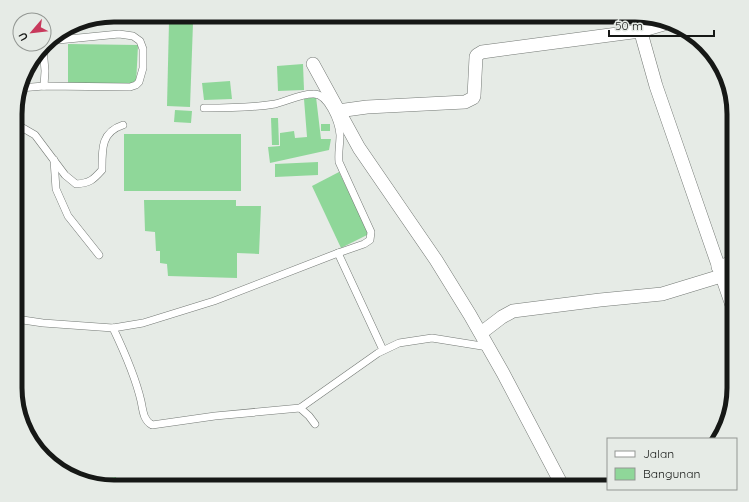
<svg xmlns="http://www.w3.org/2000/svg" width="749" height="502" font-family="Quicksand,sans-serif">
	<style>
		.building { fill: #8fd799 }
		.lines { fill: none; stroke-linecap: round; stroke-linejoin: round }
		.lane-casing { stroke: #747975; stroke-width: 8 }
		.street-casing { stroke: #747975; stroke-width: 14 }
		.lane { stroke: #fff; stroke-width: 7 }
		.street { stroke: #fff; stroke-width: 13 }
		.rim { fill: none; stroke: #161816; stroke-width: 5 }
	</style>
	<rect width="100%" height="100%" fill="#e6ebe6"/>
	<g class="building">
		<polygon points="169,22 193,23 190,107 167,106"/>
		<polygon points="68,44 138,45 136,84 68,85"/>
		<polygon points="303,64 304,90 278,91 277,66"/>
		<polygon points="230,81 232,99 204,100 202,83"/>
		<polygon points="316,97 321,139 331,139 329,150 270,163 268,147 280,146 280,133 294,131 295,138 307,137 304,99"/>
		<polygon points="175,110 192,111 191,123 174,122"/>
		<polygon points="271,118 278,118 279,145 272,145"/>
		<rect x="321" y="124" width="9" height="7"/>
		<rect x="124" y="134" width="117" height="57"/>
		<polygon points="318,162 318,175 275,177 275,164"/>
		<polygon points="339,172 369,234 341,248 312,186"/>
		<polygon points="144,200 236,200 236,206 261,206 259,254 237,253 237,278 168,276 167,264 160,263 160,251 156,251 155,232 145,231"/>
		<polygon points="116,477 118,487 104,484 103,479"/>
	</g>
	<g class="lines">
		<defs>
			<g id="lane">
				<polyline points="43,47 45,71 44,86"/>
				<polyline points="20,88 44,86 130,87 136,85 139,82 143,68 143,49 140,41 133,36 119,34 48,41"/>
				<path d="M 16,124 L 35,135 L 65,175 L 76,184 C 90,183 93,180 102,170 C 102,149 101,132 123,125"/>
				<polyline points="54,160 56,189 68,216 99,255"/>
				<polyline points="338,253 383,350"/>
				<path d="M 16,319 L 43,323 L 113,328 L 143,323 L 214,301 L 338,253 L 364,244 L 370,240 L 371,232 L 339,162 C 338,153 340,144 340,135 C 339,122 328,93 313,94 C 300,94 288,101 275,104 C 251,108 227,108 204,108"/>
				<path d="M 113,328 C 124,351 135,375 141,401 C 143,410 143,420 152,425 L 215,416 L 300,408 L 309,416 L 315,424"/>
				<polyline points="300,408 378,353 399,343 432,338 488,347"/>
			</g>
			<g id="street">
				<polyline points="636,15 656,86 734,311"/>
				<polyline points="313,64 359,148 436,260 470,315 503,373 563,487"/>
				<polyline points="338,111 367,107 465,102 473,98 474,96 476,57 477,55 482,52 640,31 664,24"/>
				<polyline points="718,267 734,262"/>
				<polyline points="481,333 502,317 513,311 600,300 662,294 721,276"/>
			</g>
		</defs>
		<use href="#lane" class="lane-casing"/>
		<use href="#street" class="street-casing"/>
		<use href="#lane" class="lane"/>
		<use href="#street" class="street"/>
	</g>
	<path d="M0 0H749V502H0ZM114 22H635A92 92 0 0 1 727 114V388A92 92 0 0 1 635 480H114A92 92 0 0 1 22 388V114A92 92 0 0 1 114 22Z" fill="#e6ebe6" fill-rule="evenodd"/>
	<path class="rim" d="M114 22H635A92 92 0 0 1 727 114V388A92 92 0 0 1 635 480H114A92 92 0 0 1 22 388V114A92 92 0 0 1 114 22Z"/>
	<rect x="607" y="438" width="130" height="52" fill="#e6ebe6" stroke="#939793"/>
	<rect x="615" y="451" width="20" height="6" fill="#ffffff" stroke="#939793"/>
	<text x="643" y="458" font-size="12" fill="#161816">Jalan</text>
	<rect x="615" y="468" width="20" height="12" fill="#8fd799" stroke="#939793"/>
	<text x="643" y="478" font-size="12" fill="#161816">Bangunan</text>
	<g transform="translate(32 32) rotate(242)"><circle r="19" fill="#e6ebe6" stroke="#939793"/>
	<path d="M0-3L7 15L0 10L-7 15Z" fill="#c8395c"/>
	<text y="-6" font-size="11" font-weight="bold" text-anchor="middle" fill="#161816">U</text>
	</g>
	<path d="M609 30v6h105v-6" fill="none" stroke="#161816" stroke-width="2"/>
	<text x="615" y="30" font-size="12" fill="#161816" stroke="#e6ebe6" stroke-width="3" paint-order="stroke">50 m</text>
</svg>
